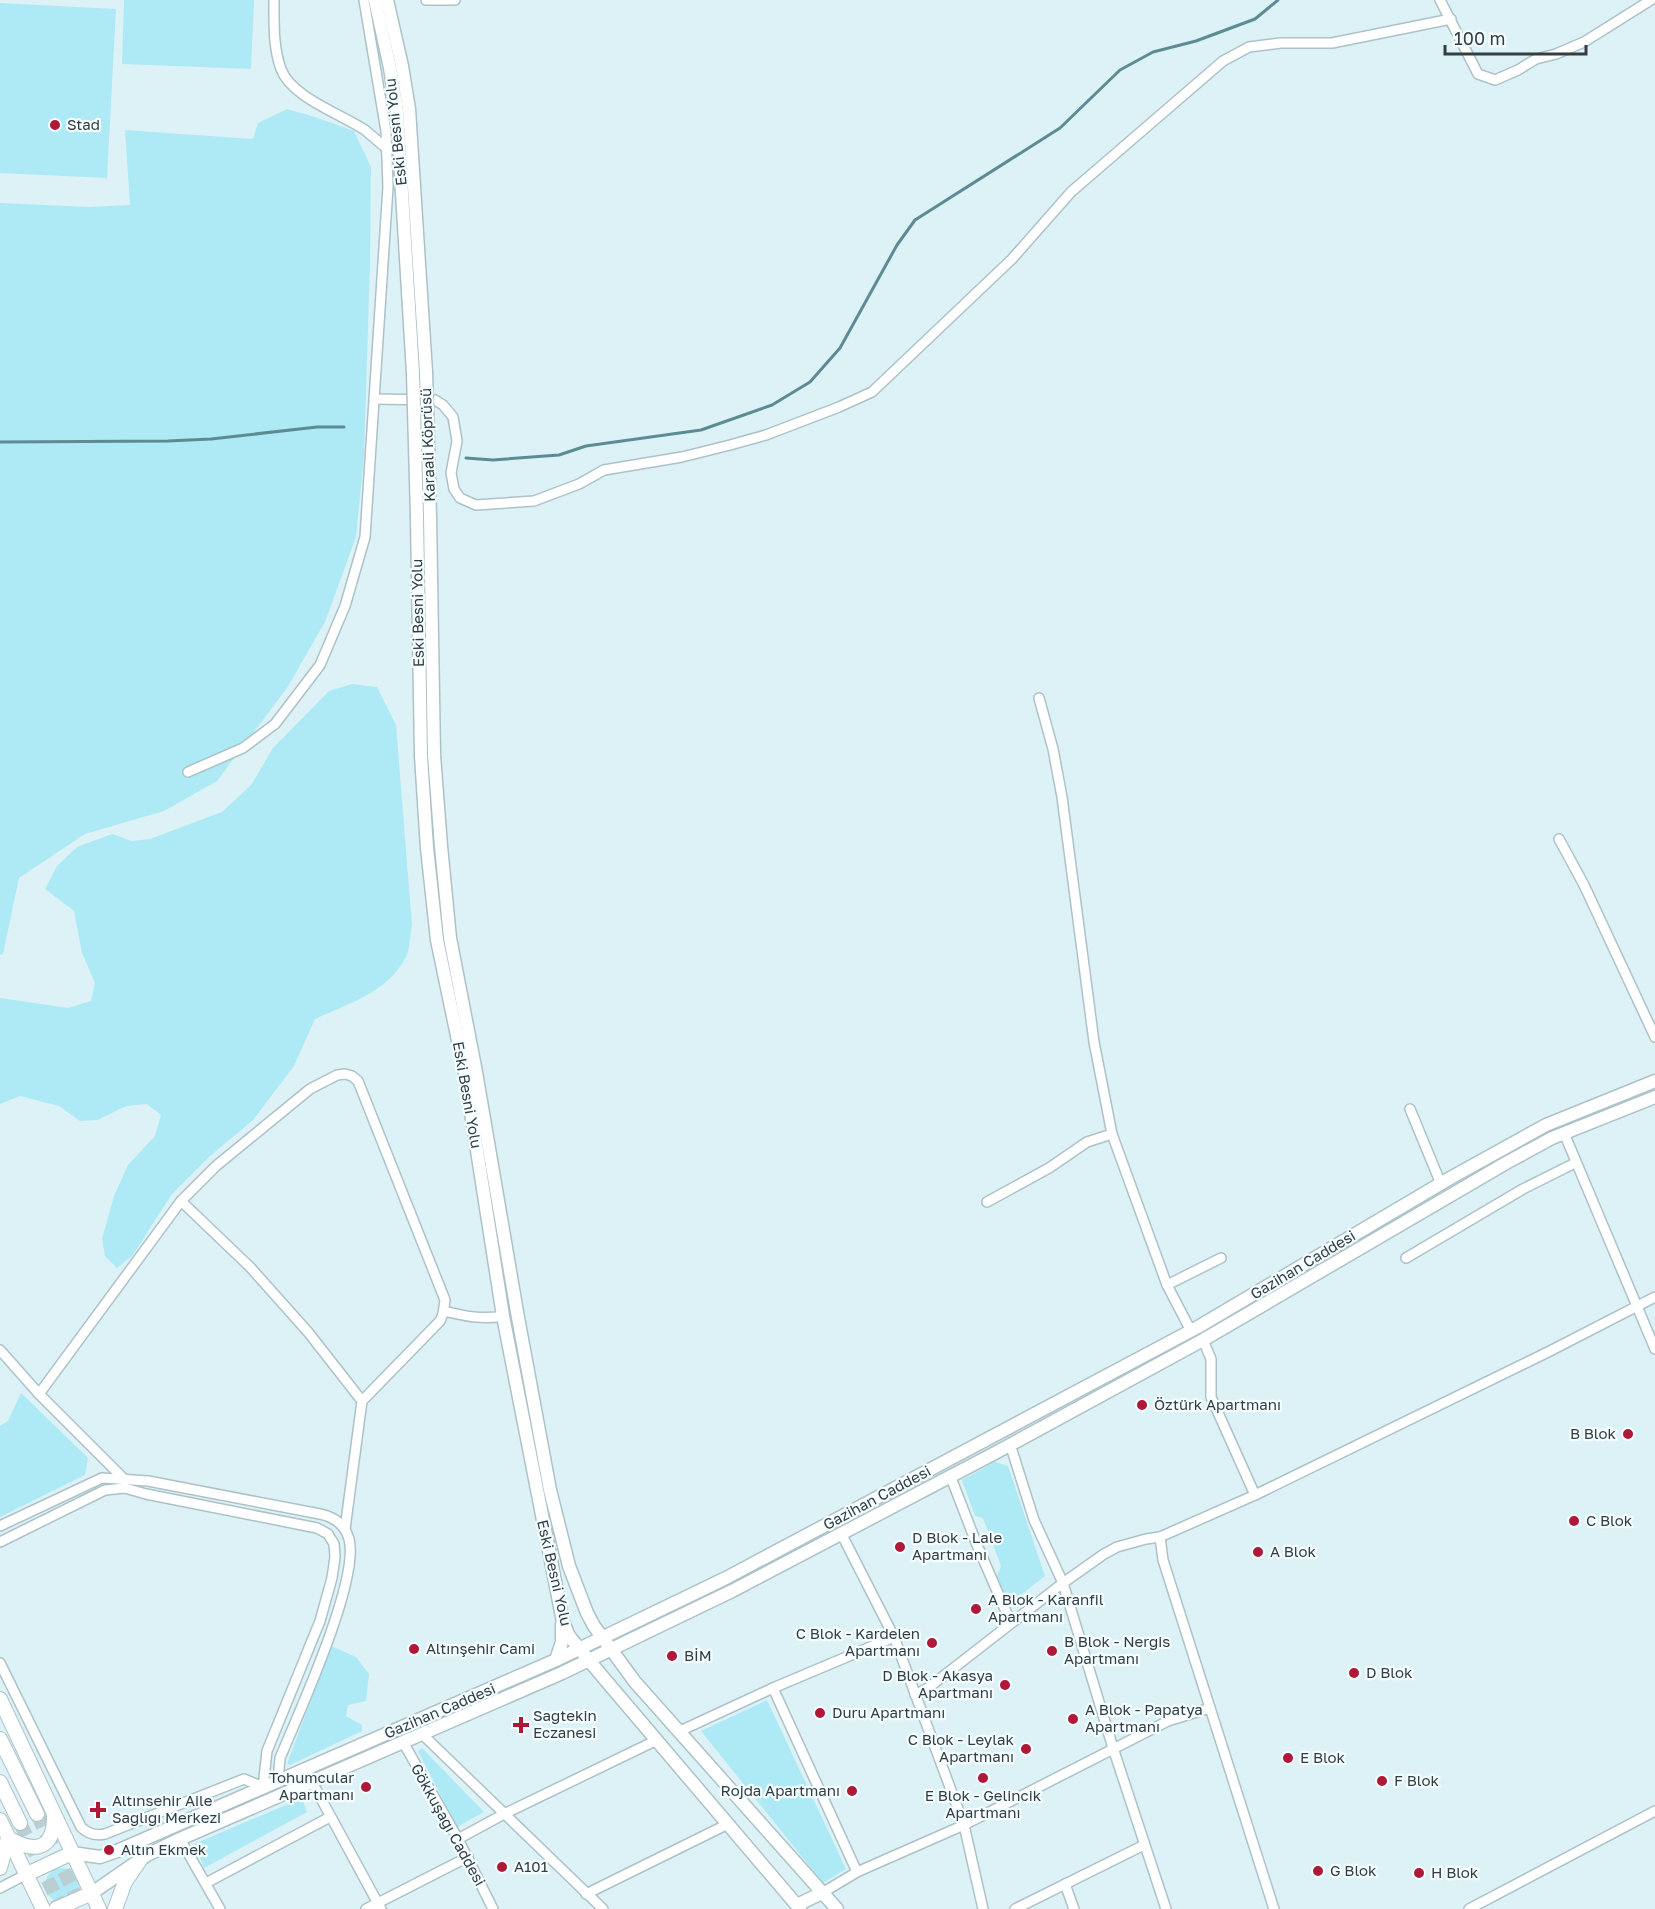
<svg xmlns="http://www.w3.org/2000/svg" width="1655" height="1909" font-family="'Golos Text',sans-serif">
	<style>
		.green { fill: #aee9f6 }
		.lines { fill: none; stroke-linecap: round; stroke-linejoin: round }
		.stream { stroke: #5d8b94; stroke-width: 3 }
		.highway-tunnel { stroke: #bbced2; stroke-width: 14; stroke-dasharray: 14 7; stroke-linecap: butt }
		.minor-casing { stroke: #adc2c7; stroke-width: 12 }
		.major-casing { stroke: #adc2c7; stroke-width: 15 }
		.highway-casing { stroke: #adc2c7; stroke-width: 16 }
		.minor { stroke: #fff; stroke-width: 9 }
		.major { stroke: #fff; stroke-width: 12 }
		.highway { stroke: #fff; stroke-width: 14 }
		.major-bridge-casing { stroke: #adc2c7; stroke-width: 15; stroke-linecap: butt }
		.major-bridge { stroke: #fff; stroke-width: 12 }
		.poi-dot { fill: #ae1937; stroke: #f4fdff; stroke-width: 2 }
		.labels { text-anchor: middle; stroke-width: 4.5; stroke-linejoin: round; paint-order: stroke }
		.poi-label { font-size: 15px; fill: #343d3f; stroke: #f4fdff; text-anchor: start }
		.street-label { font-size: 15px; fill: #343d3f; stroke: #f4fdff }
	</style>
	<rect width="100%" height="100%" fill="#ddf2f7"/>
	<g class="green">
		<polygon points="124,0 254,0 251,69 122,64"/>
		<polygon points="0,3 116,9 107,178 0,173"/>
		<polygon points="287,109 315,117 354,131 371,167 370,262 364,455 356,537 325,622 287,688 217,781 164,811 85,834 19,878 3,954 0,955 0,203 89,207 130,205 125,130 253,139 258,123"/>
		<path d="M 352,684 L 377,687 L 396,725 L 412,925 C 410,935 410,948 406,957 C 387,993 349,1003 315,1019 L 294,1066 L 253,1120 L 210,1156 L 172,1194 L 132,1256 L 117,1268 L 105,1256 L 102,1239 L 114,1196 L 128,1165 L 155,1136 L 161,1115 L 147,1104 L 126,1106 L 98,1120 L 80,1121 L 59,1106 L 20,1096 L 0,1104 L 0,998 L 68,1008 L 91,1001 L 95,983 L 82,953 L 74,911 L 45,889 L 57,866 L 77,847 L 112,834 L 132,841 L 150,839 L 222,812 L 251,785 L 273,748 L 329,691 Z"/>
		<polygon points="21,1393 88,1458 85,1475 0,1517 0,1426 8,1421"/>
		<polygon points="995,1462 1008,1466 1045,1576 1008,1605 997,1576 1001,1566 983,1518 975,1516 962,1480"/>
		<polygon points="331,1646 356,1657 369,1674 366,1701 348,1705 346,1716 362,1725 362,1731 290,1765 287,1764"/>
		<polygon points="767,1700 846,1869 823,1883 701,1731"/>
		<polygon points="422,1748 484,1812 457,1827 418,1751"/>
		<polygon points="302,1798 307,1812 204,1868 194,1844"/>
		<circle cx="62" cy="1885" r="17"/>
	</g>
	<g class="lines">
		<g class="stream">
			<polyline points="0,442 168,441 211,439 317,427 344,427"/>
			<polyline points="466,458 493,460 559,455 586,446 701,430 772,405 810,382 840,348 897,245 915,220 1060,128 1120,70 1153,52 1196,41 1255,19 1278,0"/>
		</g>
		<g class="highway-tunnel">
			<polyline points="37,1814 82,1909"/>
			<polyline points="20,1823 62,1909"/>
		</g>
		<defs>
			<g id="minor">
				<path d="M 274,0 C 274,23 273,47 281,69 C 291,97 341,114 365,130 C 372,136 379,142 386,148"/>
				<polyline points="426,0 455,0"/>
				<polyline points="1440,0 1478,74 1495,80 1518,70 1536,59 1556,54 1584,42 1651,0"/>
				<polyline points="375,399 435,400 443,405 453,417 457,441 451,473 454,489 460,498 476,505 534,501 579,484 604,470 682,457 730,445 766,435 839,407 872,392 1012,259 1071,192 1223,61 1249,47 1281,43 1332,43 1451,19"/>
				<polyline points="1039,698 1053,749 1062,797 1094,1042 1112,1134 1167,1285 1191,1331"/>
				<polyline points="188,772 243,748 275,724 320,665 345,606 365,537 388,187 386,131 364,0"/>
				<polyline points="1559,839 1584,885 1655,1037"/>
				<polyline points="1410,1109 1441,1184"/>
				<polyline points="1564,1133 1655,1349"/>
				<polyline points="181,1201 250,1267 308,1332 362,1401 345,1529"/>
				<polyline points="987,1202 1049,1168 1087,1142 1112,1134"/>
				<polyline points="1406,1258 1523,1189 1575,1163"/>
				<polyline points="1167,1285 1221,1258"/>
				<path d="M 444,1311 C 464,1316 483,1320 503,1316"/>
				<polyline points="1203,1340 1211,1359 1211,1397 1255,1495"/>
				<polyline points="0,1350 39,1394 125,1480"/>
				<polyline points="39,1394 181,1201 216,1166 310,1089 337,1075 345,1074 352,1076 358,1081 445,1300 443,1314 440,1321 362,1401"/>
				<polyline points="1010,1444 1034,1520 1063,1583 1113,1748 1166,1909"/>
				<polyline points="950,1475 977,1545 1011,1623"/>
				<path d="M 0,1526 L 102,1478 L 148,1481 L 320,1514 C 334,1517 345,1524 349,1539 C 360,1580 298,1715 280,1758 L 278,1781"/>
				<polyline points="841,1533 894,1637 964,1825 983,1909"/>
				<polyline points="1160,1537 1163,1560 1274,1909"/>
				<path d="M 0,1542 L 105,1490 L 125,1488 L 146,1494 L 317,1528 L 328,1534 L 334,1544 L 335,1557 L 332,1578 L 320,1621 L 267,1751 L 263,1787 L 244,1779 L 105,1834 C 95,1836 88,1834 81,1827 L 0,1663"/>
				<polyline points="773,1688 857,1872"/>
				<polyline points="915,1695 928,1688 1063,1583 1104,1554 1117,1547 1146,1539 1160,1537 1255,1495 1548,1352 1655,1297"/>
				<polyline points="680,1731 773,1688 894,1637"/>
				<polyline points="422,1734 603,1909"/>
				<polyline points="403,1742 458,1839 493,1909"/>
				<polyline points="312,1782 381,1909"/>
				<polyline points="180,1839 220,1909"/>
				<polyline points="458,1839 504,1814 657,1740"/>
				<polyline points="206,1883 330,1817"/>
				<polyline points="1065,1884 1074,1909"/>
				<polyline points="0,1888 27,1874"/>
				<polyline points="822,1893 857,1872 964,1825 1168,1721 1210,1708"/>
				<polyline points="586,1894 728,1824"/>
				<polyline points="366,1909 468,1857"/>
				<polyline points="1015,1909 1144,1845"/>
				<polyline points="1469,1909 1655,1811"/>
			</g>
			<g id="major">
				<polyline points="375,0 390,68 397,111 413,373"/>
				<polyline points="387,0 402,66 409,109 426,372"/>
				<polyline points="417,517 421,756 427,848 437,940 465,1074 503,1316 563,1622 569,1636 602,1676 800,1909"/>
				<polyline points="430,517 434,755 441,846 450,938 476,1072 517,1312 550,1490 569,1566 587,1613 594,1626 635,1682 837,1909"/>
				<polyline points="556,1660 562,1642 562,1624"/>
				<polyline points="72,1853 100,1857 117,1851 556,1660 726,1578 1198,1327 1452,1177 1546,1125 1655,1081"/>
				<polyline points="92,1893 147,1855 180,1839 562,1673 732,1591 995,1453 1203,1340 1506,1163 1552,1138 1655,1097"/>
				<polyline points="797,1905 822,1893"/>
			</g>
			<g id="highway">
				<polyline points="0,1699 99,1909"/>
				<polyline points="0,1739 37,1814"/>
				<polyline points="0,1782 20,1823"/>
				<polyline points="0,1820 43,1909"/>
				<path d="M 0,1868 L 8,1838 C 34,1853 54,1851 54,1816"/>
				<polyline points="27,1874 72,1853"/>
				<polyline points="56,1909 92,1893"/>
				<polyline points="115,1909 125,1882 140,1860"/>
			</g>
		</defs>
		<use href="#minor" class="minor-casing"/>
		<use href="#major" class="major-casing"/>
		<use href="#highway" class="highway-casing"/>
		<use href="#minor" class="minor"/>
		<use href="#major" class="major"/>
		<use href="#highway" class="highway"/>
		<defs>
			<g id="major-bridge">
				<polyline points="426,372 430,517"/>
				<polyline points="413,373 417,517"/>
			</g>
		</defs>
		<use href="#major-bridge" class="major-bridge-casing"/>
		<use href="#major-bridge" class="major-bridge"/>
	</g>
	<g class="poi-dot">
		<circle cx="55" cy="125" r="6"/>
		<circle cx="1142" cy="1405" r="6"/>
		<circle cx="1628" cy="1434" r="6"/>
		<circle cx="1574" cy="1521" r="6"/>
		<circle cx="900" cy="1547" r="6"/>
		<circle cx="1258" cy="1552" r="6"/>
		<circle cx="976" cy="1609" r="6"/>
		<circle cx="932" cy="1643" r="6"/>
		<circle cx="414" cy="1649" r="6"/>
		<circle cx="1052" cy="1651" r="6"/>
		<circle cx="672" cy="1656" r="6"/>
		<circle cx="1354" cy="1673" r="6"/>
		<circle cx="1005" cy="1685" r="6"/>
		<circle cx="820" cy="1713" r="6"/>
		<circle cx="1073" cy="1719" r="6"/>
		<path d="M518 1716h6v6h6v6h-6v6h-6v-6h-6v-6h6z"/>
		<circle cx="1026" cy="1749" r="6"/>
		<circle cx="1288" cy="1758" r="6"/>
		<circle cx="983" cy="1778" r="6"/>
		<circle cx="1382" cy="1781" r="6"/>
		<circle cx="366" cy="1787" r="6"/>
		<circle cx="852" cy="1791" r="6"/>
		<path d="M95 1801h6v6h6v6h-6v6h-6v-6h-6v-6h6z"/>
		<circle cx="109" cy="1850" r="6"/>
		<circle cx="502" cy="1867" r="6"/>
		<circle cx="1318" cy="1871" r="6"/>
		<circle cx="1419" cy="1873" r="6"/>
	</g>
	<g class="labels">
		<g class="poi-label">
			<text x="67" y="130">Stad</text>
			<text x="1154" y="1410">Öztürk Apartmanı</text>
			<text x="1616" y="1439" text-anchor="end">B Blok</text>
			<text x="1586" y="1526">C Blok</text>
			<text x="912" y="1543">D Blok - Lale<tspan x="912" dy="17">Apartmanı</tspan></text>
			<text x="1270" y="1557">A Blok</text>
			<text x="988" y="1605">A Blok - Karanfil<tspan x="988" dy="17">Apartmanı</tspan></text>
			<text x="920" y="1639" text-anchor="end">C Blok - Kardelen<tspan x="920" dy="17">Apartmanı</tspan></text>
			<text x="1064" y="1647">B Blok - Nergis<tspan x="1064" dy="17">Apartmanı</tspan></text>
			<text x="426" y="1654">Altınşehir Cami</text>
			<text x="684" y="1661">BİM</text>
			<text x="1366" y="1678">D Blok</text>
			<text x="993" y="1681" text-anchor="end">D Blok - Akasya<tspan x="993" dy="17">Apartmanı</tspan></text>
			<text x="1085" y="1715">A Blok - Papatya<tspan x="1085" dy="17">Apartmanı</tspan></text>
			<text x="832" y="1718">Duru Apartmanı</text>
			<text x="533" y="1721">Sağtekin<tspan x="533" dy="17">Eczanesi</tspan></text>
			<text x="1014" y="1745" text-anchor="end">C Blok - Leylak<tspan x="1014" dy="17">Apartmanı</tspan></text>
			<text x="1300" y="1763">E Blok</text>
			<text x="354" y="1783" text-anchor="end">Tohumcular<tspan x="354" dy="17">Apartmanı</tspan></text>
			<text x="1394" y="1786">F Blok</text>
			<text x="840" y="1796" text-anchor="end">Rojda Apartmanı</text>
			<text x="983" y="1801" text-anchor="middle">E Blok - Gelincik<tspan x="983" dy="17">Apartmanı</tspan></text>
			<text x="112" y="1806">Altınsehir Aile<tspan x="112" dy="17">Saglıgı Merkezi</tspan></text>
			<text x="121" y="1855">Altın Ekmek</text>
			<text x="514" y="1872">A101</text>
			<text x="1330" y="1876">G Blok</text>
			<text x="1431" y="1878">H Blok</text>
		</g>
		<g class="street-label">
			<text transform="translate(396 132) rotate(-96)" y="5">Eski Besni Yolu</text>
			<text transform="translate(428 445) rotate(-92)" y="5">Karaali Köprüsü</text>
			<text transform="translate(418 613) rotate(-91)" y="5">Eski Besni Yolu</text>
			<text transform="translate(467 1095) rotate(80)" y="5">Eski Besni Yolu</text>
			<text transform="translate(1303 1265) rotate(-31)" y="5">Gazihan Caddesi</text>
			<text transform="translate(877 1498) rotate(-28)" y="5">Gazihan Caddesi</text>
			<text transform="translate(554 1573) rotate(77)" y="5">Eski Besni Yolu</text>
			<text transform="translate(440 1711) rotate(-23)" y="5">Gazihan Caddesi</text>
			<text transform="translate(448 1825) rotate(61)" y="5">Gökkuşağı Caddesi</text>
		</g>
	</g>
	<path d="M1445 45v9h141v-9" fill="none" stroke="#343d3f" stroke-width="3"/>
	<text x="1454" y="45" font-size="18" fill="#343d3f" stroke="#f4fdff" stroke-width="4.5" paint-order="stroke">100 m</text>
</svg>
